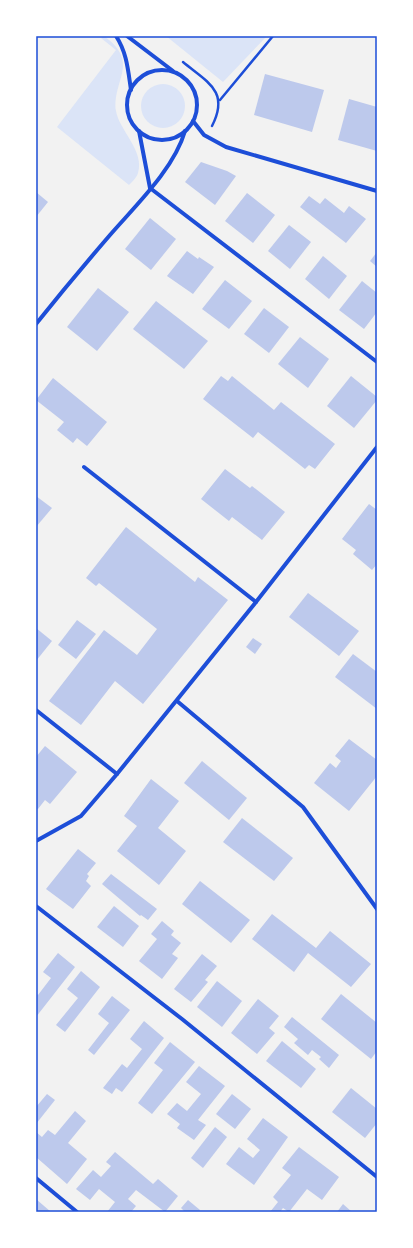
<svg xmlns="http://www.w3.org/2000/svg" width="413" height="1248" font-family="Quicksand,sans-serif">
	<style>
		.green { fill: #dbe4f7 }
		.building { fill: #bdc9ec }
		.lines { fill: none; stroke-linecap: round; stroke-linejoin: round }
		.path { stroke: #1d4ed8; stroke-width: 2.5 }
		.minor { stroke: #1d4ed8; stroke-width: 4 }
		.neatline { fill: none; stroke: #1d4ed8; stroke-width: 1.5 }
	</style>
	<rect width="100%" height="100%" fill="#f2f2f2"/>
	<g class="green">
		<path d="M 104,36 C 141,63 112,80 116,111 C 119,130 145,151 138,173 C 137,177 132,182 129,185 L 57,127 L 116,50 L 101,38 Z"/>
		<polygon points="166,36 267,36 223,82"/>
		<circle cx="163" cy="106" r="22"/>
	</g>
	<g class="building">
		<polygon points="265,74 324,90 312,132 254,115"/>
		<polygon points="349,99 377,107 377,151 338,140"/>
		<polygon points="201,162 227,171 236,176 215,205 185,182"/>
		<polygon points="36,192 48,202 36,217"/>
		<polygon points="247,193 275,215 253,243 225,221"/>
		<polygon points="309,196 320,204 325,198 344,213 349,206 366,219 346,243 300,207"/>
		<polygon points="150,218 176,239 151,270 125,249"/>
		<polygon points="289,225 311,242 290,269 268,251"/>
		<polygon points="187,251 198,259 199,257 214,267 193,294 167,276"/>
		<polygon points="377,252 377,267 370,261"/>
		<polygon points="323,256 347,276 329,299 305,279"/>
		<polygon points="225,280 252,301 229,329 202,309"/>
		<polygon points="362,281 377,293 377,312 364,329 339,310"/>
		<polygon points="98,288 129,312 97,351 67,327"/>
		<polygon points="156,301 208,341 184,369 133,329"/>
		<polygon points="264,308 289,327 269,353 244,334"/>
		<polygon points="300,337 329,359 308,388 278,364"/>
		<polygon points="221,376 228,381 232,376 274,410 281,402 335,444 315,469 309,465 305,469 258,432 253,438 203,399"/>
		<polygon points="351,376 377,397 377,400 354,428 327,406"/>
		<polygon points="53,378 107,422 87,446 77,438 73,443 57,430 64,422 36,400"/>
		<polygon points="225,469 250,488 252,486 285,512 262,540 232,517 229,521 201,499"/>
		<polygon points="36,496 52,508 36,527"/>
		<polygon points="369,504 377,510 377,564 372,570 353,554 356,550 342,539"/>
		<polygon points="126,527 195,582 198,577 228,600 143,704 115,681 81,725 49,701 104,630 137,655 157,629 99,583 96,586 86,578"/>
		<polygon points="308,593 359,631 339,656 289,617"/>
		<polygon points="77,620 96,634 76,659 58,645"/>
		<polygon points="36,628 52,641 36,661"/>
		<polygon points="253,638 262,644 255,654 246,647"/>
		<polygon points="353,654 377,672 377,709 335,677"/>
		<polygon points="349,739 377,760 377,776 349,811 314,783 330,763 336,768 341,761 335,756"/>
		<polygon points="45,746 77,772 50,804 45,800 38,809 36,808 36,757"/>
		<polygon points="202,761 247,798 229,820 184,783"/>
		<polygon points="151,779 179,801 158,828 186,851 159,885 117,851 137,826 124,816"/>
		<polygon points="242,818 293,858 274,881 223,842"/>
		<polygon points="78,849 96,863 87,874 89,876 86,881 91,886 73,909 46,889"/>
		<polygon points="111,874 157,909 148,920 141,915 140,916 102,884"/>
		<polygon points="200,881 250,920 231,943 182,904"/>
		<polygon points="114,906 139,926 123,947 97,927"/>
		<polygon points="272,914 316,948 330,931 371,964 351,987 308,953 294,972 252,939"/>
		<polygon points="162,921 174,931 171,935 181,943 172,954 178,958 162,979 139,961 157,939 151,934"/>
		<polygon points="58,953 75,967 36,1017 36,993 38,995 51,978 43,972"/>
		<polygon points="202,954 217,966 205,980 208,982 191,1002 174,989"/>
		<polygon points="81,971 100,987 65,1032 56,1025 78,998 67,989"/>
		<polygon points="217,981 242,1001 222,1027 197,1007"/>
		<polygon points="341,994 377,1023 377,1051 371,1059 321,1019"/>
		<polygon points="112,996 130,1010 94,1055 88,1050 109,1023 98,1014"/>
		<polygon points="258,999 279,1016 269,1028 275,1033 257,1054 231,1033"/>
		<polygon points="292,1017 339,1055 329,1068 319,1059 321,1057 312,1050 308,1055 294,1043 298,1039 284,1027"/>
		<polygon points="144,1021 164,1038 122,1092 116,1088 112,1094 103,1088 122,1064 127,1068 142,1049 130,1039"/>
		<polygon points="282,1041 316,1069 301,1088 266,1061"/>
		<polygon points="170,1042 195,1062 152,1114 138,1103 163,1070 154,1063"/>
		<polygon points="199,1066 225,1086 198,1120 206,1125 194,1140 177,1128 180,1124 167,1114 177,1103 187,1111 201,1094 186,1082"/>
		<polygon points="351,1088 377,1109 377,1123 365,1138 332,1112"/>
		<polygon points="47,1094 55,1100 36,1124 36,1107"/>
		<polygon points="232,1094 251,1109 235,1129 216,1114"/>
		<polygon points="75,1111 86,1121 68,1143 87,1159 67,1184 36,1157 36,1132 42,1137 48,1130 55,1135"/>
		<polygon points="263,1118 288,1137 254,1185 226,1164 239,1147 253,1158 260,1150 247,1139"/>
		<polygon points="215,1127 227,1137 203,1168 191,1158"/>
		<polygon points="299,1147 339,1177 322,1200 307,1189 289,1212 283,1208 280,1212 270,1212 278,1202 273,1197 291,1175 282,1168"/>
		<polygon points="115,1152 153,1184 158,1179 178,1196 165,1212 136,1190 128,1199 136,1206 131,1212 107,1212 115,1202 99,1189 90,1200 76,1189 93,1170 101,1177 111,1166 106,1162"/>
		<polygon points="36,1199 51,1212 36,1212"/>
		<polygon points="188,1200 200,1210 199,1212 185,1212 181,1208"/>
		<polygon points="343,1204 352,1212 337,1212"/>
	</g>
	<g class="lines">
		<g class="path">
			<path d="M 183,62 C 207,82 230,91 212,126"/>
			<polyline points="220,100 273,36"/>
		</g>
		<g class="minor">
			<path d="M 116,36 C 127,53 128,70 131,90"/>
			<polyline points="127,36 173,71"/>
			<circle cx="162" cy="105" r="35"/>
			<polyline points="193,121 204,135 226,147 377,191"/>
			<polyline points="139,131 150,188"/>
			<polyline points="150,188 377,362"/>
			<path d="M 36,324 C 60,294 85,264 110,235 C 136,205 174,169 185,131"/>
			<polyline points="84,467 256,602"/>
			<polyline points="177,701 303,807 377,909"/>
			<polyline points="36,710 117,774"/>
			<polyline points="36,841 81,816 117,774 256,602 377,447"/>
			<polyline points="36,906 182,1019 377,1177"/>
			<polyline points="36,1178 77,1212"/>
		</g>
	</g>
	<rect width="413" height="1248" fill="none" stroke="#ffffff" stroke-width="74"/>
	<rect x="37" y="37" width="339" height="1174" class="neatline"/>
</svg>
